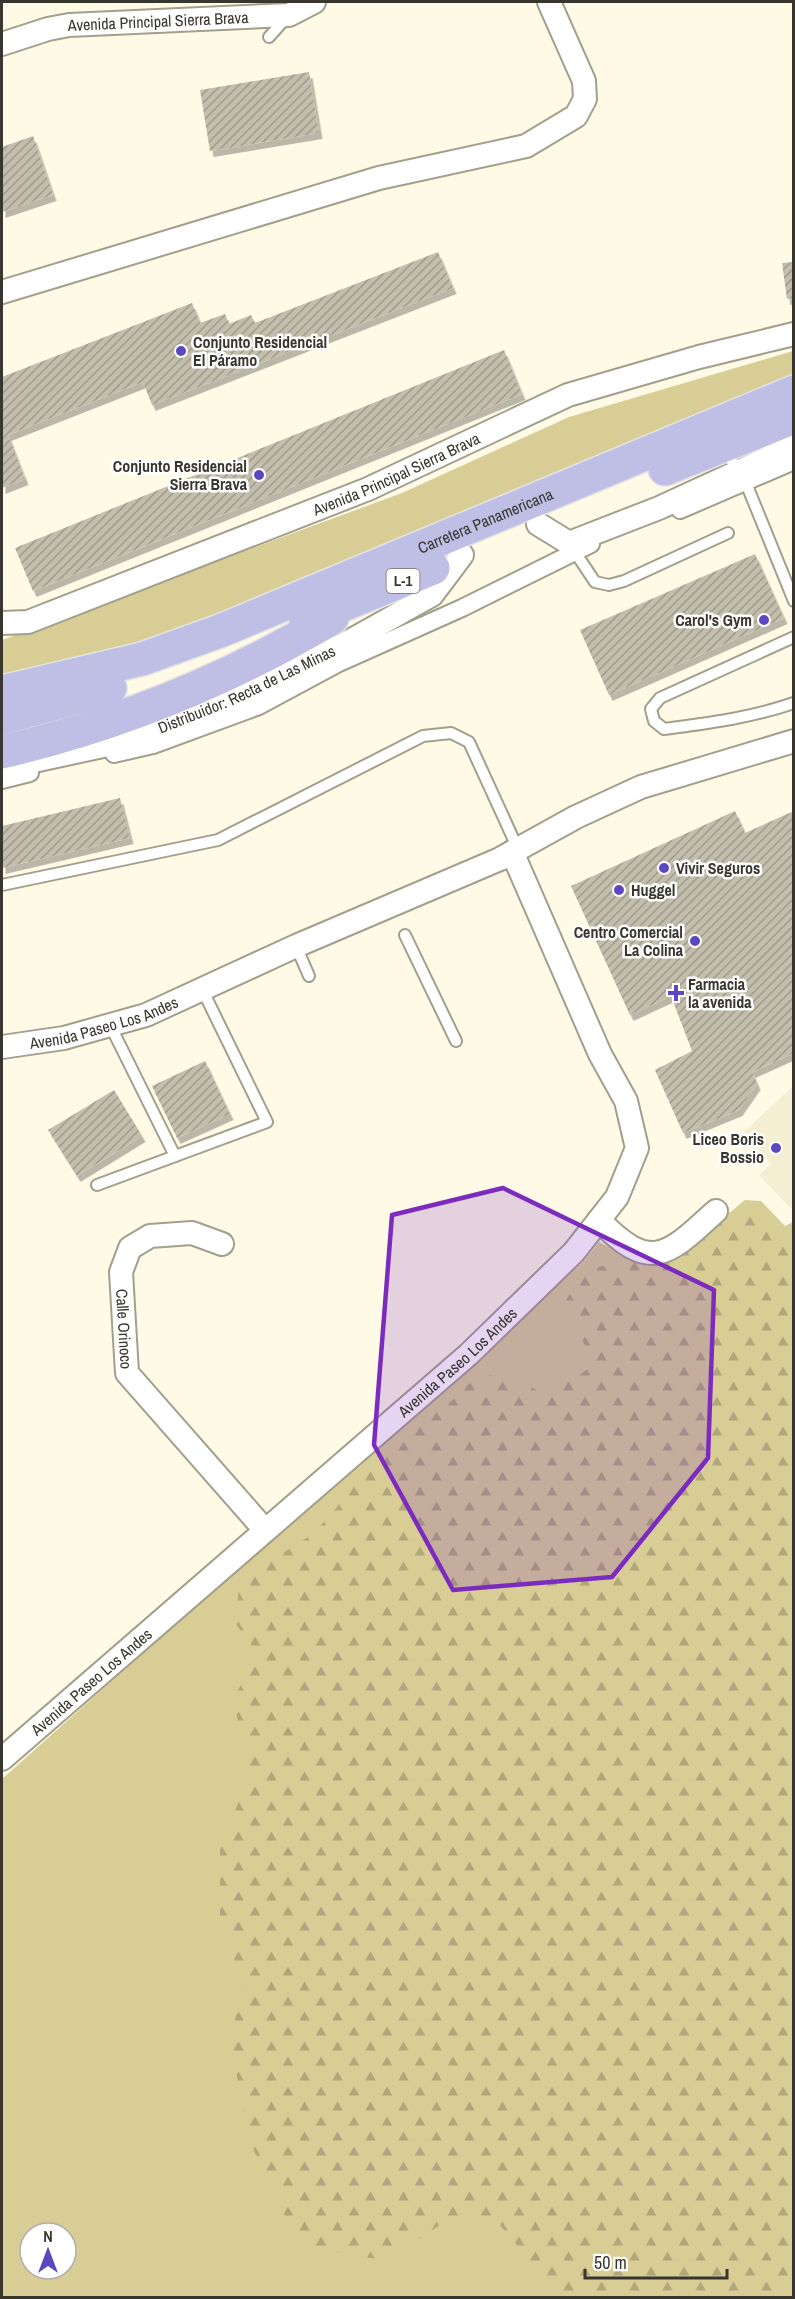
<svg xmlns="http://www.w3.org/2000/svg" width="795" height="2299" font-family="'Archivo Narrow',sans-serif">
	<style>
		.built { fill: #f4efd3 }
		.green { fill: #d8cd95; fill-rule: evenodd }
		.forest { fill: url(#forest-firs) }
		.building { fill: url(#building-hatch); filter: url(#shadow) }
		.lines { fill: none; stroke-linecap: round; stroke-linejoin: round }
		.service-casing { stroke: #a29f8c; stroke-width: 14 }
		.pedestrian-casing { stroke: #a29f8c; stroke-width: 20 }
		.minor-casing { stroke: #a29f8c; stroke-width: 26 }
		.primary-casing { stroke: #e3e3e2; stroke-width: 36 }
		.service { stroke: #fff; stroke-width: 10 }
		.pedestrian { stroke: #fff; stroke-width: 16 }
		.minor { stroke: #fff; stroke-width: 22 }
		.primary { stroke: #bfbee5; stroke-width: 33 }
		.marked { fill: #7b2cbf; fill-opacity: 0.2; stroke: #7b2cbf; stroke-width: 4.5; stroke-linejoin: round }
		.poi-dot { fill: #5b48c1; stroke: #fff; stroke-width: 2 }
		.labels { text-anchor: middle; stroke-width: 5; stroke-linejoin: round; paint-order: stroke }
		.shield { fill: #fff; stroke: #74726d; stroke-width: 1.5 }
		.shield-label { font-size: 15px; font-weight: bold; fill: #38362f }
		.street-label { font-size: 16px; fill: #38362f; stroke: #fff }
		.poi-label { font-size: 16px; font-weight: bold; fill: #38362f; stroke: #fff; text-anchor: start }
	</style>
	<defs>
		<pattern id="forest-firs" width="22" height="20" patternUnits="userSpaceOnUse" patternTransform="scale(1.5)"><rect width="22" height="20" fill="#d8cd95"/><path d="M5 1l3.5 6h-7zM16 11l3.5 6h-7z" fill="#b0a77a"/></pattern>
		<pattern id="building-hatch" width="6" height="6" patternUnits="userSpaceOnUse" patternTransform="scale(1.5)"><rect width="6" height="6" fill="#c2beab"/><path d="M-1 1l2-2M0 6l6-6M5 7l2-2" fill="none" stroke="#9f9b8c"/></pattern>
		<filter id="shadow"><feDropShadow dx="3.5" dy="6" stdDeviation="0" flood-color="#0004"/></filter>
	</defs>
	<rect width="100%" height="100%" fill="#fefae6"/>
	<polygon class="built" points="793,1086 793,1211 759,1175 771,1164 744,1132"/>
	<g class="green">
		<polygon points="793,351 793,375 521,497 109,658 2,681 2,640 402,493 569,417"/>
		<path d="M 745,1200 L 761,1201 L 785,1226 L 793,1222 L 793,2191 L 658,2297 L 2,2297 L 2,1779 L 368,1452 L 439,1395 L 584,1261 L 599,1242 L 641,1264 L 703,1235 ZM 30,2233 L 66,2233 L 66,2269 L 30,2269 Z"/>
	</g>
	<polygon class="forest" points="752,1204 794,1244 793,2297 561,2297 499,2224 453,2217 410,2244 377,2259 316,2249 296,2239 255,2153 243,2110 230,2037 245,1984 220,1926 220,1850 245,1785 245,1742 232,1701 258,1654 235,1623 240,1580 313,1534 337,1507 359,1472 454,1399 469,1384 497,1372 515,1376 545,1396 596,1364 573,1325 564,1304 574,1286 591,1269 646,1255 716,1211 733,1213"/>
	<g class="building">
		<polygon points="309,72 319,133 210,151 200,90"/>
		<polygon points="33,136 53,195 2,212 2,147"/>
		<polygon points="438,252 453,288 152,405 143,382 8,435 25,479 2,488 2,377 192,303 200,323 225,314 229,324 251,315 255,323"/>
		<polygon points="794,262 794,298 787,299 782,263"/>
		<polygon points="504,350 522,394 33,591 15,548"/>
		<polygon points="755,554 784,618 609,695 580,630"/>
		<polygon points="120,798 130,838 2,868 2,826"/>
		<polygon points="735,811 745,833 794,811 794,1053 752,1072 757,1084 739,1110 683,1133 655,1070 692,1051 671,996 630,1015 571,886"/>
		<polygon points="205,1061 230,1114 177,1138 152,1086"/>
		<polygon points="114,1090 142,1136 77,1176 48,1130"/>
	</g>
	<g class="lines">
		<defs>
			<g id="service">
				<polyline points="269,37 287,17"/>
				<polyline points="724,449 746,483 794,601"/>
				<polyline points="573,549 595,582 609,585 624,581 728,533"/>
				<path d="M 794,637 L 660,698 L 651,709 L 654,721 L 664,729 C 708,723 750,718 794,703"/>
				<polyline points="2,885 218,840 423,736 451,733 469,742 518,849"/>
				<polyline points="405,935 456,1041"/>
				<polyline points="296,946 309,976"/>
				<polyline points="110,1025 175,1156"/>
				<polyline points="97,1185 267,1122 202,989"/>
			</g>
			<g id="pedestrian">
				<polyline points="680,510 794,461"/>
				<polyline points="114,754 153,745 259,706 339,663 462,608 591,544"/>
				<polyline points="2,780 30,773"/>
			</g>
			<g id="minor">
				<path id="s1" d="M 2,44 L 48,29 L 69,25 L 289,15 L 314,2"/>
				<polyline points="2,292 379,178 526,146 576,116 585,99 584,81 549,2"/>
				<polyline points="538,524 569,543 659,508 794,446"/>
				<path id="s2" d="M 2,623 L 28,622 L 368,489 L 568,395 L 699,357 L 794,334"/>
				<path id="s3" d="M 6,767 L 126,741 L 232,699 L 339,647 L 432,595 L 462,555"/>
				<path id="s4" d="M 2,1047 L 64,1038 L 146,1015 L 296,946 L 500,859 L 576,817 L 641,787 L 794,741"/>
				<path d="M 599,1220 C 651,1274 668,1255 716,1211"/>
				<path id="s5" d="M 222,1244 L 192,1233 L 150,1236 L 130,1248 L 121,1272 L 127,1373 L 264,1529"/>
				<path id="s6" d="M 2,1759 L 469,1354 L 574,1252 L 617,1197 L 637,1148 L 626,1101 L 600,1054 L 512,852"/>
			</g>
			<g id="primary">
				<polyline points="665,469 794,417"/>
				<polyline points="306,620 433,568"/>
				<path id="s7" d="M 2,692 L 142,659 L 220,631 L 794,392"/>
				<polyline points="2,718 110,688"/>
				<path d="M 2,752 C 117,725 230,679 332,618"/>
			</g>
		</defs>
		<use href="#service" class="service-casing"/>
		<use href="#pedestrian" class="pedestrian-casing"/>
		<use href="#minor" class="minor-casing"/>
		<use href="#primary" class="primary-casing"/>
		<use href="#service" class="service"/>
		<use href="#pedestrian" class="pedestrian"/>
		<use href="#minor" class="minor"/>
		<use href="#primary" class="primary"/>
	</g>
	<path class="marked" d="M 503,1188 L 714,1290 L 708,1458 L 612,1577 L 453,1590 L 374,1445 L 392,1215 Z"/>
	<g class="poi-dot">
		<circle cx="181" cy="351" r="6"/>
		<circle cx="259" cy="475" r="6"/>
		<circle cx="764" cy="620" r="6"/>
		<circle cx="664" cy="868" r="6"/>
		<circle cx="619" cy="890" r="6"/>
		<circle cx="695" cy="941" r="6"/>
		<path d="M673 984h6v6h6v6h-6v6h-6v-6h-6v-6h6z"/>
		<circle cx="776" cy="1148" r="6"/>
	</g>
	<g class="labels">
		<rect class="shield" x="386.5" y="569" width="33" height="24" rx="4.5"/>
		<g class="shield-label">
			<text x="403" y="586">L-1</text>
		</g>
		<g class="street-label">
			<text dy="6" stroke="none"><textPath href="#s1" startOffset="159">Avenida Principal Sierra Brava</textPath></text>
			<text dy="6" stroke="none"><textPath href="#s2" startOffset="423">Avenida Principal Sierra Brava</textPath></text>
			<text dy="6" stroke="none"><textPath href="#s7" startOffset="514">Carretera Panamericana</textPath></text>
			<text dy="6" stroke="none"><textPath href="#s3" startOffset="254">Distribuidor: Recta de Las Minas</textPath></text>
			<text dy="6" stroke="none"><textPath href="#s4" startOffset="105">Avenida Paseo Los Andes</textPath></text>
			<text dy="6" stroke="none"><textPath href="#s5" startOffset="180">Calle Orinoco</textPath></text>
			<text dy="6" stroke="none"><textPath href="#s6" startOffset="604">Avenida Paseo Los Andes</textPath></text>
			<text dy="6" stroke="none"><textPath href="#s6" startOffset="118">Avenida Paseo Los Andes</textPath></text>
		</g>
		<g class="poi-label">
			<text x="193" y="348">Conjunto Residencial<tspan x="193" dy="18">El Páramo</tspan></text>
			<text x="247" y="472" text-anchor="end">Conjunto Residencial<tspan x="247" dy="18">Sierra Brava</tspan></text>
			<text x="752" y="626" text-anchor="end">Carol's Gym</text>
			<text x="676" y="874">Vivir Seguros</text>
			<text x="631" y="896">Huggel</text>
			<text x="683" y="938" text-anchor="end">Centro Comercial<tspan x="683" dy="18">La Colina</tspan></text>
			<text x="688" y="990">Farmacia<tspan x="688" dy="18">la avenida</tspan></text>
			<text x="764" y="1145" text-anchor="end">Liceo Boris<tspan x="764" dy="18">Bossio</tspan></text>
		</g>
	</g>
	<rect width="795" height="2299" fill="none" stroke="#38362f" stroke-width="6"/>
	<g transform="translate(48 2251)"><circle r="28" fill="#ffffff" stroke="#afafac" stroke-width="1.5"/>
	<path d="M0-4.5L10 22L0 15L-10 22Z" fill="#5b48c1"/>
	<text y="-9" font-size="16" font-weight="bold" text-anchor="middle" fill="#38362f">N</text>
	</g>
	<path d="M585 2269v9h142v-9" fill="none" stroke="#38362f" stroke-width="3"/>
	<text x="594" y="2269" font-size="18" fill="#38362f" stroke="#ffffff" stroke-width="4.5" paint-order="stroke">50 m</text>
</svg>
